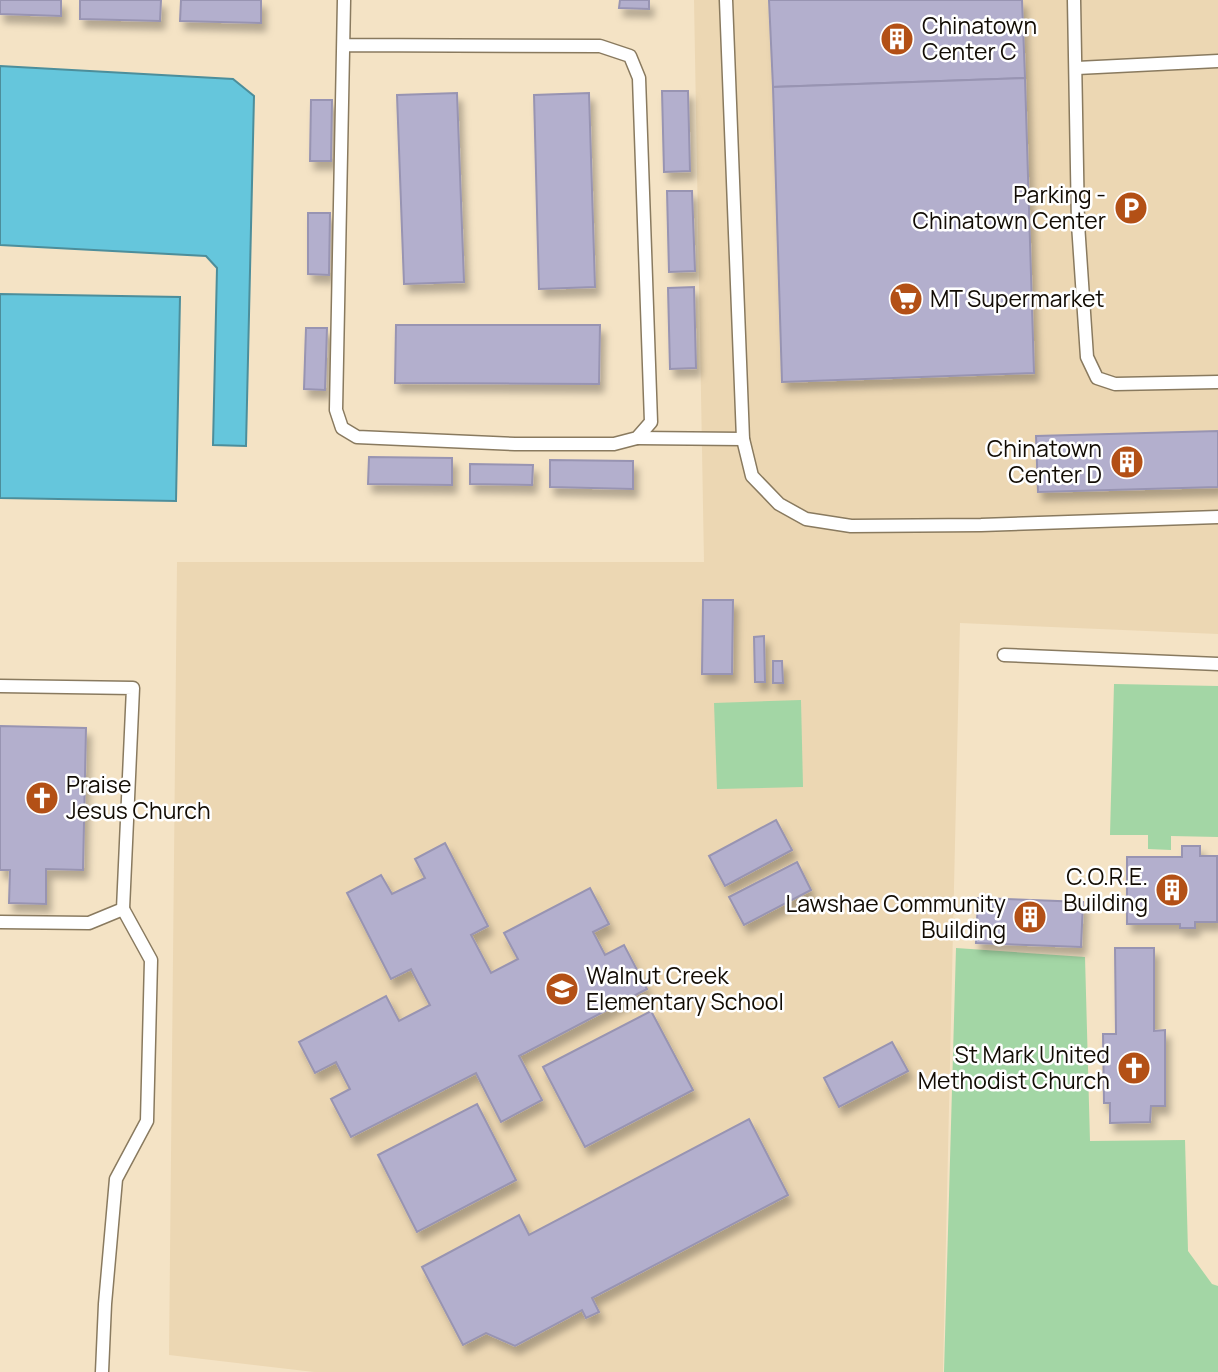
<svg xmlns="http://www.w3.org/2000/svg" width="1218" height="1372" font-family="Manrope,sans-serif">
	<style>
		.built { fill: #ecd7b3 }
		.green { fill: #a3d6a5 }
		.water { fill: #65c6dc; stroke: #4c8e9b; stroke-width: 2 }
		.building { fill: #b3afcd; stroke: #9894b2; stroke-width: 2; filter: url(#shadow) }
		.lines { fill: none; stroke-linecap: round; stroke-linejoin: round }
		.lane-casing { stroke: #897a5f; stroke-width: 15 }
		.lane { stroke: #fff; stroke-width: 12 }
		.labels { text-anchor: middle; stroke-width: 5; stroke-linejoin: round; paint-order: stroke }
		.poi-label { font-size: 23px; fill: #120c04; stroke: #fff; text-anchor: end }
	</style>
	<defs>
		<filter id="shadow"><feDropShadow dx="4.5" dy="8" stdDeviation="3.5" flood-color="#0004"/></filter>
	</defs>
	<rect width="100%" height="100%" fill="#f4e3c5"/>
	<polygon class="built" points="694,0 1218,0 1218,634 960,623 943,1372 314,1372 169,1355 177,562 704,562"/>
	<g class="green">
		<polygon points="1114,684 1218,686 1218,837 1171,836 1171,850 1148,849 1148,835 1110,835"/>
		<polygon points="801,700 803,787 717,789 714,703"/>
		<polygon points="956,948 1085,957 1090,1141 1185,1140 1188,1251 1212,1284 1218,1286 1218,1372 944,1372"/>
	</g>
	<g class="water">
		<polygon points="0,66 233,79 254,96 246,446 213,445 217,268 206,256 0,245"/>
		<polygon points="0,294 180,297 176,501 0,498"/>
	</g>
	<g class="building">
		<polygon points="0,0 61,0 61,16 0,14"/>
		<polygon points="80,0 161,0 160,21 80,19"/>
		<polygon points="181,0 261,0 261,23 180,21"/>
		<polygon points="620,0 649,0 649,9 619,8"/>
		<polygon points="769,0 1022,0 1025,78 773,87"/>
		<polygon points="1025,78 1034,373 782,382 773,87"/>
		<polygon points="662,91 688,91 690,171 664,172"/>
		<polygon points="457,93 464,282 404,284 397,95"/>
		<polygon points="589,93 595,287 539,289 534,95"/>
		<polygon points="311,100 332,100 331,161 310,161"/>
		<polygon points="667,191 692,191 695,271 669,272"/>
		<polygon points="308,213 330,213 329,275 308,274"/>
		<polygon points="694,287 696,368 670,369 668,288"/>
		<polygon points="396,325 600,325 599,384 395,383"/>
		<polygon points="306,328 327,328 325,390 304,389"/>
		<polygon points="1218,431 1218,487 1038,492 1036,436"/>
		<polygon points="369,457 452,458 452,485 368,484"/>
		<polygon points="550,460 633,461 633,489 550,487"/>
		<polygon points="470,464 533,465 532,485 470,484"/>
		<polygon points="703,600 733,600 732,674 702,674"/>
		<polygon points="764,636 765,682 755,682 754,637"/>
		<polygon points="773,661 782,661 783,683 773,683"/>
		<polygon points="0,726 86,728 83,870 46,869 46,904 9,903 10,870 0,870"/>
		<polygon points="776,820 792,850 725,886 709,856"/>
		<polygon points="445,843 488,926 471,935 491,973 518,959 504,933 590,888 609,924 593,932 605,955 624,945 647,989 519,1056 542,1100 501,1122 476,1073 351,1137 331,1099 350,1089 336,1062 315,1073 299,1042 386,996 399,1021 430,1005 411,969 391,979 347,893 381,875 392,894 425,878 415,859"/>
		<polygon points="1182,846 1200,846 1200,856 1217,856 1217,922 1195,922 1195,928 1180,928 1180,924 1127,924 1127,857 1182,857"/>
		<polygon points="797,862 811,890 744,925 729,897"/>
		<polygon points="978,898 1083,902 1081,947 976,943"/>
		<polygon points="1115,948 1154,948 1154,1031 1165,1030 1165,1106 1151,1106 1150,1122 1110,1123 1110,1103 1104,1103 1103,1034 1116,1034"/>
		<polygon points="651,1011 693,1090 585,1147 543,1067"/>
		<polygon points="892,1042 908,1071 839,1107 824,1078"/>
		<polygon points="477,1104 516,1180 417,1232 378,1155"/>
		<polygon points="749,1119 788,1195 592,1298 599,1312 586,1318 582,1310 515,1346 486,1333 463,1345 422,1267 519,1215 529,1235"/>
	</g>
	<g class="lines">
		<defs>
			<g id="lane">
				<polyline points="344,0 336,410 342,428 357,437 515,444 614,444 637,438 651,422 639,78 630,56 600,46 344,45"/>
				<polyline points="726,0 743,439 752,476 779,504 806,519 851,526 981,525 1218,517"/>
				<polyline points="1074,0 1078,224 1087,357 1097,378 1115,384 1218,382"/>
				<polyline points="1077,68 1218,61"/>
				<polyline points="637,438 743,439"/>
				<polyline points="1004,655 1218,664"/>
				<polyline points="0,686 133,688 123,909 89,923 0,922"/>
				<polyline points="102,1372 105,1304 116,1179 147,1121 151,960 123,909"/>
			</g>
		</defs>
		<use href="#lane" class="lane-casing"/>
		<use href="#lane" class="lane"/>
	</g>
	<defs>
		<symbol id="building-disc" viewBox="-11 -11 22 22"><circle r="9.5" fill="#b35016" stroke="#fff"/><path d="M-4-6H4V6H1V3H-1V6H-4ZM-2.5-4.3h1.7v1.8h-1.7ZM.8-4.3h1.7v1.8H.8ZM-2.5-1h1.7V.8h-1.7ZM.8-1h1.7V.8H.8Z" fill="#fff"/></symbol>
		<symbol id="parking-disc" viewBox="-11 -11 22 22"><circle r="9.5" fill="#b35016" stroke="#fff"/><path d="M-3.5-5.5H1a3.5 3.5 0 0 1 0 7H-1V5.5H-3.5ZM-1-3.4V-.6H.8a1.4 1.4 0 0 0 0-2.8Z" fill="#fff"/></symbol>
		<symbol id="supermarket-disc" viewBox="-11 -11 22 22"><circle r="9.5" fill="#b35016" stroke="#fff"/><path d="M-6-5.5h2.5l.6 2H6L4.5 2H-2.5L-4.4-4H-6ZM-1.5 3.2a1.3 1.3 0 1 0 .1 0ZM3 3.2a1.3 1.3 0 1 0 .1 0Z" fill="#fff"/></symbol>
		<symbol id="church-disc" viewBox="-11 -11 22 22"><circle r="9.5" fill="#b35016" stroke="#fff"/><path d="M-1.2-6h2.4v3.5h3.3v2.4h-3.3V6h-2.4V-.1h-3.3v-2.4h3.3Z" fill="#fff"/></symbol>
		<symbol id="school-disc" viewBox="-11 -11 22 22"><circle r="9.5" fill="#b35016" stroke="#fff"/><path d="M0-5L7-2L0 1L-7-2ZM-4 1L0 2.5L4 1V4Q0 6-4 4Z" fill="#fff"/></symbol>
	</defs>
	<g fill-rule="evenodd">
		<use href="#building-disc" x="878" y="20" width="38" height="38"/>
		<use href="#parking-disc" x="1112" y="189" width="38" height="38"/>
		<use href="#supermarket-disc" x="887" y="280" width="38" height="38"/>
		<use href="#building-disc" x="1108" y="443" width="38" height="38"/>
		<use href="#church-disc" x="23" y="779" width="38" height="38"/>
		<use href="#building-disc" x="1153" y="871" width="38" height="38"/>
		<use href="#building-disc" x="1011" y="898" width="38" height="38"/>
		<use href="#school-disc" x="543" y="970" width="38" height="38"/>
		<use href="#church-disc" x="1115" y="1049" width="38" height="38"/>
	</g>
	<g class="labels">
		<g class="poi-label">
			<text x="922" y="34" text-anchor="start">Chinatown<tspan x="922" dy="26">Center C</tspan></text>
			<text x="1106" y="203">Parking -<tspan x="1106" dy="26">Chinatown Center</tspan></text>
			<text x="930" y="307" text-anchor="start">MT Supermarket</text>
			<text x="1102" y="457">Chinatown<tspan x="1102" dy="26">Center D</tspan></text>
			<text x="66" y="793" text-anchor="start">Praise<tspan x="66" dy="26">Jesus Church</tspan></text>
			<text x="1148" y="885">C.O.R.E.<tspan x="1148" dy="26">Building</tspan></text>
			<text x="1006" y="912">Lawshae Community<tspan x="1006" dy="26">Building</tspan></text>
			<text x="586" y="984" text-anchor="start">Walnut Creek<tspan x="586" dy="26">Elementary School</tspan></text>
			<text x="1110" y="1063">St Mark United<tspan x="1110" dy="26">Methodist Church</tspan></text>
		</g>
	</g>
</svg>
